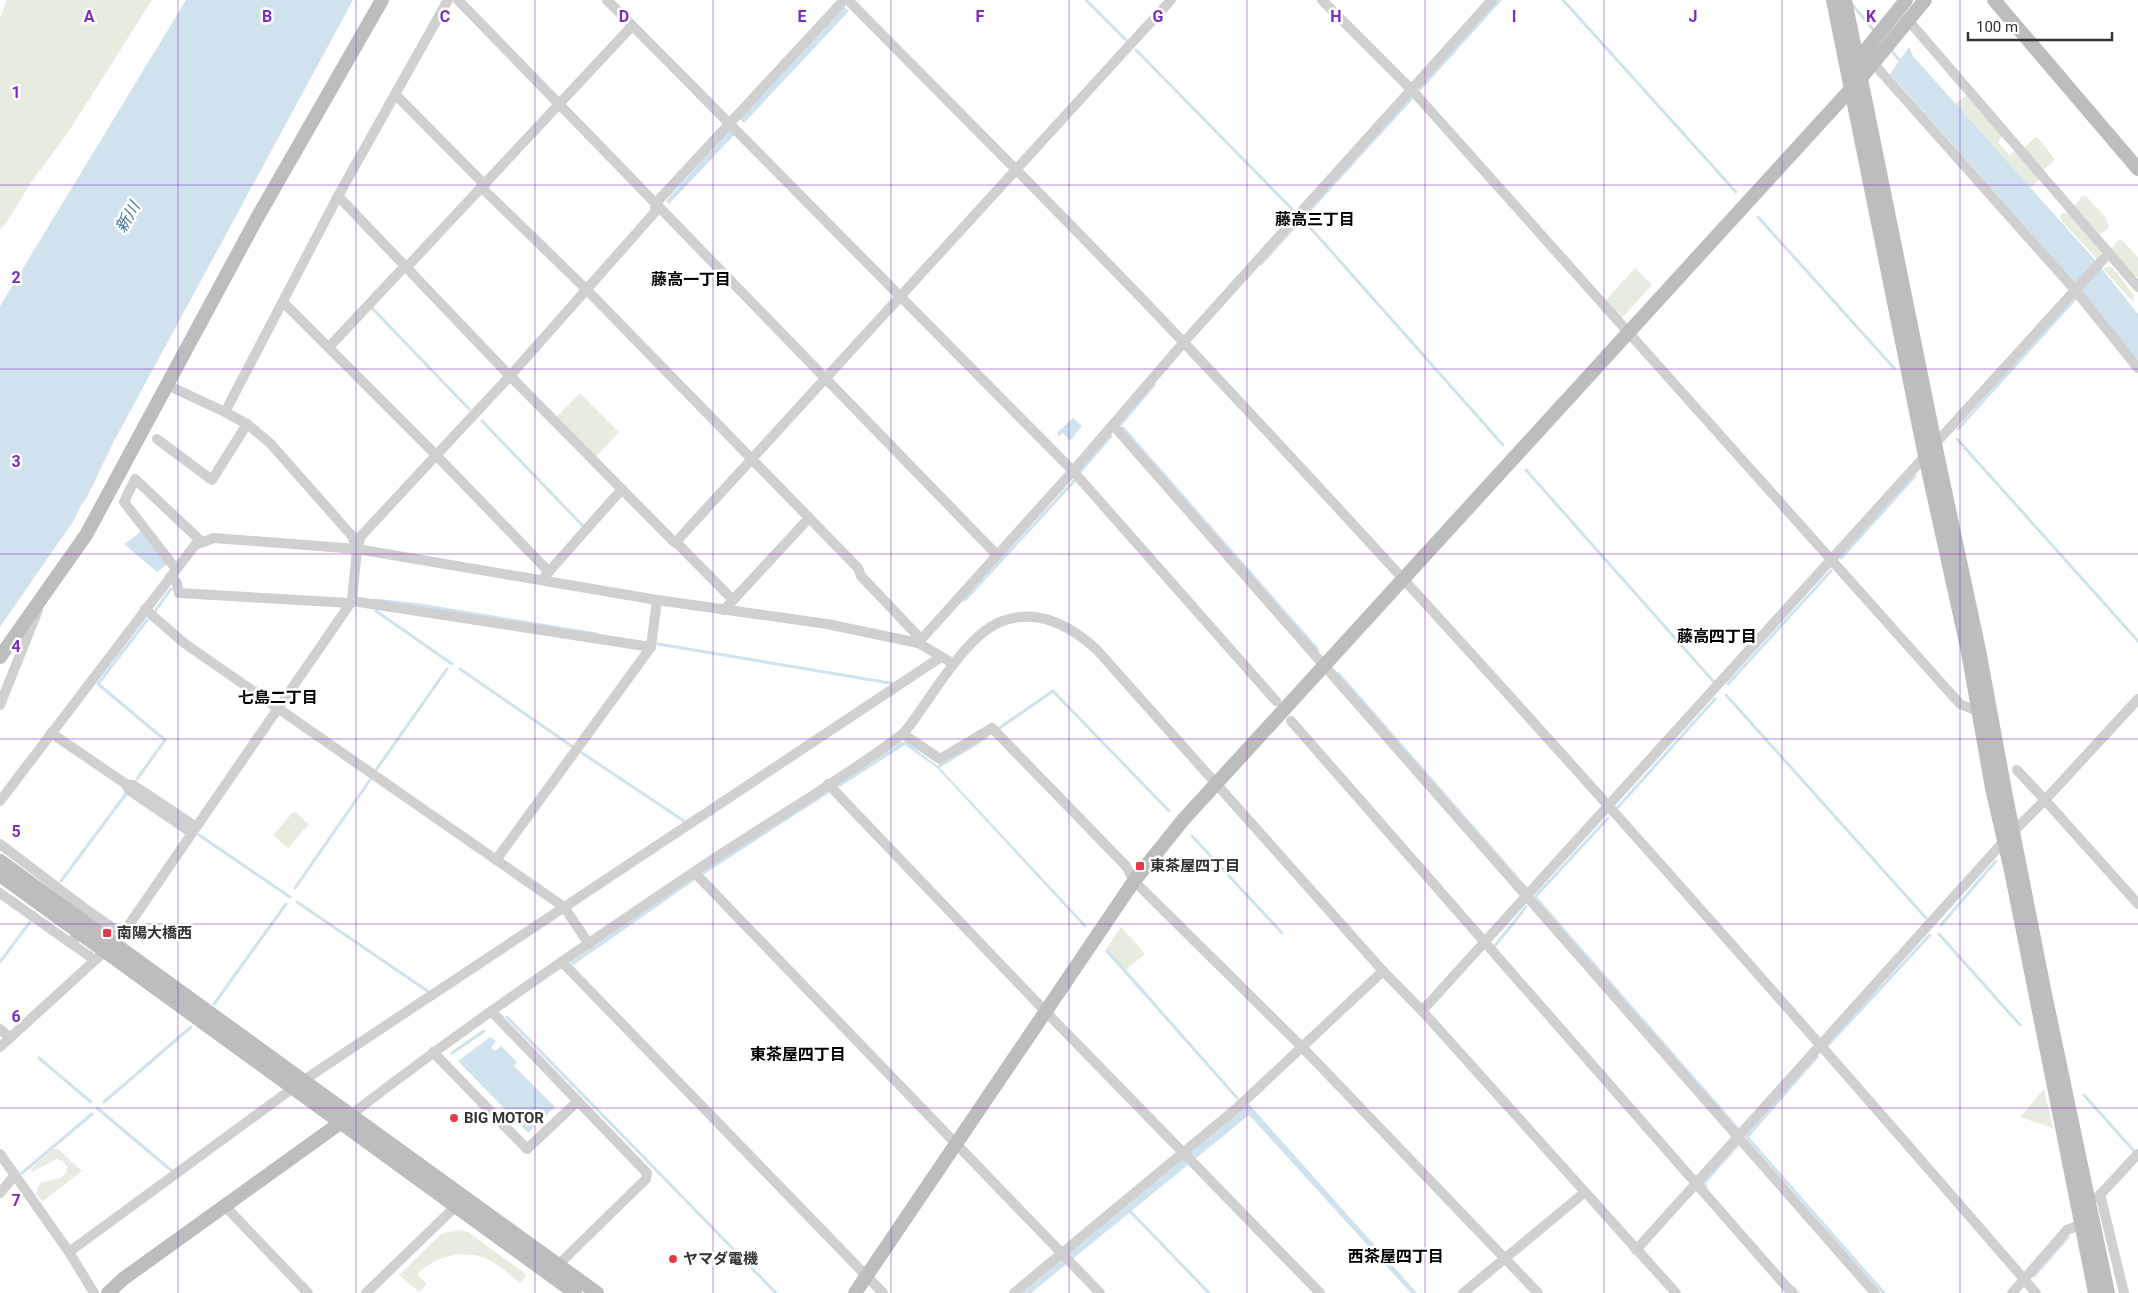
<svg xmlns="http://www.w3.org/2000/svg" width="2138" height="1293" font-family="Roboto,'Noto Sans JP',sans-serif">
	<style>
		.green { fill: #e6ecdf }
		.water { fill: #cfe2ee }
		.lines { fill: none; stroke-linecap: round; stroke-linejoin: round }
		.stream { stroke: #cfe2ee; stroke-width: 3 }
		.street { stroke: #d0d0d0; stroke-width: 10 }
		.secondary { stroke: #bdbdbd; stroke-width: 14 }
		.grid { fill: none; stroke: #7b2cbf; stroke-width: 1; stroke-opacity: 0.55 }
		.poi-dot { fill: #e63946; stroke: #fff; stroke-width: 2 }
		.labels { text-anchor: middle; stroke-width: 5; stroke-linejoin: round; paint-order: stroke }
		.poi-label { font-size: 15px; font-weight: bold; fill: #333; stroke: #fff; text-anchor: start }
		.water-label { font-size: 16px; font-style: italic; fill: #3f7597; stroke: #fff }
		.neighbourhood-label { font-size: 16px; font-weight: bold; fill: #000; stroke: #fff }
		.grid-label { font-size: 16px; text-anchor: middle; font-weight: bold; fill: #7b2cbf; stroke: #fff; stroke-width: 5; stroke-linejoin: round; paint-order: stroke }
	</style>
	<rect width="100%" height="100%" fill="#fff"/>
	<g class="green">
		<polygon points="7,0 152,0 67,134 32,181 6,223 0,229 0,17"/>
		<polygon points="1966,96 1969,97 2002,136 1998,142 2009,155 2015,151 2040,179 2030,188 1955,104"/>
		<polygon points="2035,137 2038,138 2055,159 2044,170 2039,168 2023,149"/>
		<polygon points="2086,196 2105,217 2109,228 2099,235 2076,211 2075,206 2081,197"/>
		<polygon points="2063,213 2069,214 2101,249 2101,254 2097,259 2061,220 2060,216"/>
		<polygon points="2121,239 2138,257 2138,277 2130,273 2112,249 2116,242"/>
		<polygon points="2105,267 2112,267 2134,295 2133,302 2104,270"/>
		<polygon points="1635,268 1652,285 1621,319 1605,301"/>
		<polygon points="580,393 619,432 596,457 556,417"/>
		<polygon points="294,811 309,824 288,848 273,835"/>
		<polygon points="1121,927 1145,954 1126,970 1107,948"/>
		<polygon points="2044,1089 2053,1128 2020,1117"/>
		<polygon points="53,1149 58,1149 82,1171 43,1201 41,1200 36,1194 40,1183 61,1178 66,1173 67,1167 63,1161 57,1159 32,1172 31,1169"/>
		<path d="M 461,1230 L 468,1232 L 527,1275 L 520,1283 C 510,1275 497,1263 485,1258 C 461,1249 435,1257 417,1274 L 427,1284 L 419,1292 L 399,1275 L 439,1236 L 444,1233 Z"/>
	</g>
	<g class="water">
		<polygon points="186,0 353,0 114,441 86,499 81,505 74,520 0,627 0,306"/>
		<polygon points="844,7 849,11 744,123 740,119"/>
		<polygon points="1909,47 1913,56 2094,259 2138,314 2138,360 2076,284 1890,74"/>
		<polygon points="730,130 735,134 669,204 666,201"/>
		<polygon points="1073,418 1082,426 1070,441 1063,433 1059,436 1057,433"/>
		<polygon points="142,531 167,564 157,572 124,544"/>
		<polygon points="901,742 906,742 939,767 1087,926 1085,928 937,768 905,745 838,788 837,785"/>
		<polygon points="827,791 829,793 703,875 702,871"/>
		<polygon points="693,878 695,880 572,966 571,962"/>
		<polygon points="1107,948 1239,1098 1237,1100 1105,951"/>
		<polygon points="490,1037 496,1041 491,1048 495,1051 501,1046 517,1062 514,1066 554,1106 554,1108 529,1132 527,1132 458,1061"/>
		<polygon points="1249,1104 1417,1293 1411,1293 1249,1115 1031,1293 1022,1293"/>
	</g>
	<g class="lines">
		<g class="stream">
			<polyline points="1086,0 1127,41"/>
			<polyline points="1563,0 1736,192"/>
			<polyline points="1851,3 1876,33"/>
			<polyline points="1890,49 1902,63"/>
			<polyline points="1136,50 1293,210"/>
			<polyline points="1420,89 1500,0"/>
			<polyline points="1308,212 1411,99"/>
			<polyline points="1758,217 1894,368"/>
			<polyline points="1307,224 1503,445"/>
			<polyline points="1261,264 1298,223"/>
			<polyline points="371,307 469,409"/>
			<polyline points="482,421 584,527"/>
			<polyline points="1121,424 1154,385"/>
			<polyline points="1123,428 1318,650"/>
			<polyline points="1958,429 2076,298"/>
			<polyline points="1957,439 2138,641"/>
			<polyline points="1526,470 1714,682"/>
			<polyline points="1080,472 1111,436"/>
			<polyline points="1841,558 1915,476"/>
			<polyline points="375,600 420,605 596,634"/>
			<polyline points="965,600 1075,480"/>
			<polyline points="155,611 171,589 174,589"/>
			<polyline points="376,611 452,664"/>
			<polyline points="658,644 896,684"/>
			<polyline points="460,669 573,747"/>
			<polyline points="1338,673 1527,889"/>
			<polyline points="1728,684 1831,571"/>
			<polyline points="1726,695 1926,918"/>
			<polyline points="998,729 1053,691 1169,811"/>
			<polyline points="582,753 684,821"/>
			<polyline points="938,767 987,737"/>
			<polyline points="376,770 447,669"/>
			<polyline points="137,779 165,740 98,684 147,620"/>
			<polyline points="1618,807 1715,699"/>
			<polyline points="1608,818 1535,897 1739,1130"/>
			<polyline points="199,835 290,897"/>
			<polyline points="1192,836 1282,933"/>
			<polyline points="61,881 126,794"/>
			<polyline points="295,888 370,780"/>
			<polyline points="297,902 429,992"/>
			<polyline points="1941,925 1996,861"/>
			<polyline points="1939,934 2020,1025"/>
			<polyline points="1494,947 1526,907"/>
			<polyline points="0,962 30,922"/>
			<polyline points="214,1004 286,904"/>
			<polyline points="507,1017 776,1293"/>
			<polyline points="1828,1045 1930,935"/>
			<polyline points="452,1053 484,1031"/>
			<polyline points="1817,1057 1747,1137 1884,1293"/>
			<polyline points="39,1058 91,1102"/>
			<polyline points="2084,1095 2134,1151"/>
			<polyline points="104,1102 191,1027"/>
			<polyline points="97,1108 172,1171"/>
			<polyline points="22,1173 92,1114"/>
			<polyline points="1706,1187 1704,1183 1737,1146"/>
			<polyline points="1126,1207 1209,1293"/>
			<polyline points="2034,1276 2068,1237"/>
			<polyline points="1794,1288 1798,1293"/>
		</g>
		<g class="street">
			<polyline points="458,0 997,555"/>
			<polyline points="607,0 1073,471 1276,701"/>
			<path d="M 848,0 C 961,115 1077,229 1188,347 C 1478,655 1759,972 2036,1293"/>
			<polyline points="1322,0 1411,89 1960,704 1979,712"/>
			<polyline points="1908,20 2138,287"/>
			<polyline points="1873,63 2075,290 2138,368"/>
			<polyline points="395,94 485,185"/>
			<polyline points="482,188 586,289 858,568 861,576 917,635 918,643"/>
			<polyline points="338,196 510,376 675,543 1171,0"/>
			<polyline points="406,268 632,26"/>
			<polyline points="283,302 436,455 549,572"/>
			<polyline points="329,347 405,266"/>
			<polyline points="167,385 225,412 247,424 270,443 352,536 357,549"/>
			<polyline points="225,412 338,196 448,0"/>
			<polyline points="1113,425 1875,1293"/>
			<polyline points="157,439 212,480 247,424"/>
			<polyline points="1935,444 2109,253"/>
			<polyline points="676,542 733,600"/>
			<polyline points="176,569 124,502 135,479 202,542"/>
			<polyline points="545,576 622,489"/>
			<polyline points="170,577 177,583 179,593 350,603"/>
			<polyline points="352,601 651,647"/>
			<polyline points="145,609 184,643 564,907 589,944"/>
			<polyline points="724,610 809,518"/>
			<polyline points="918,643 1073,471 1184,342 1492,0"/>
			<polyline points="0,705 38,610"/>
			<polyline points="1291,721 1792,1293"/>
			<polyline points="51,733 126,784 129,790 192,833"/>
			<polyline points="903,734 940,759 992,728 1126,866 1134,881 1302,1047 1538,1293"/>
			<polyline points="2017,770 2045,800 2138,904"/>
			<polyline points="126,784 133,785 196,827"/>
			<polyline points="828,784 1046,1012 1320,1293"/>
			<polyline points="0,801 195,545 214,538 357,549 657,600 827,624 918,643 954,664"/>
			<polyline points="0,844 87,910 92,929"/>
			<polyline points="496,860 651,647 657,600"/>
			<polyline points="694,872 1100,1293"/>
			<polyline points="0,893 69,942 81,935"/>
			<polyline points="87,910 122,934"/>
			<polyline points="69,942 95,960"/>
			<polyline points="115,945 352,601 357,549 361,536 510,376 655,212 655,204 844,0"/>
			<polyline points="562,962 883,1293"/>
			<polyline points="491,1011 647,1173 646,1179 558,1265"/>
			<polyline points="1422,1011 1925,456"/>
			<polyline points="0,1029 10,1038"/>
			<polyline points="0,1047 104,952"/>
			<polyline points="433,1052 527,1149 578,1101"/>
			<path d="M 352,1114 C 462,1029 578,950 694,872 C 762,826 834,785 900,736 C 908,730 914,719 920,711 C 939,684 970,634 1000,622 C 1037,607 1070,625 1097,650 L 1383,971 L 1424,1013 L 1676,1293"/>
			<polyline points="0,1154 69,1252 94,1293"/>
			<polyline points="0,1193 15,1175"/>
			<polyline points="2100,1194 2124,1293"/>
			<polyline points="2097,1198 2138,1154"/>
			<polyline points="225,1206 308,1293"/>
			<polyline points="1636,1250 2004,841 2045,800 2138,699"/>
			<polyline points="69,1252 304,1080 941,657"/>
			<polyline points="366,1293 456,1206"/>
			<polyline points="1014,1293 1238,1107 1383,971"/>
			<polyline points="1463,1293 1584,1193"/>
			<polyline points="2012,1293 2067,1230 2080,1225"/>
		</g>
		<g class="secondary">
			<polyline points="1833,0 1925,456 1968,652 1992,788 2011,871 2095,1293"/>
			<polyline points="1845,0 1935,444 1979,650 2004,786 2044,989 2108,1293"/>
			<polyline points="1994,0 2138,169"/>
			<polyline points="1853,66 1906,0"/>
			<polyline points="0,657 86,535 257,218 382,0"/>
			<polyline points="0,861 597,1293"/>
			<polyline points="0,875 575,1293"/>
			<polyline points="108,1293 123,1279 347,1118"/>
			<polyline points="855,1293 1134,881 1183,820 1861,78 1925,0"/>
		</g>
	</g>
	<path class="grid" d="M 178,0 L 178,1293M 356,0 L 356,1293M 535,0 L 535,1293M 713,0 L 713,1293M 891,0 L 891,1293M 1069,0 L 1069,1293M 1247,0 L 1247,1293M 1425,0 L 1425,1293M 1604,0 L 1604,1293M 1782,0 L 1782,1293M 1960,0 L 1960,1293M 0,185 L 2138,185M 0,369 L 2138,369M 0,554 L 2138,554M 0,739 L 2138,739M 0,924 L 2138,924M 0,1108 L 2138,1108"/>
	<g class="poi-dot">
		<rect x="1135" y="861" width="10" height="10" rx="2.5"/>
		<rect x="102" y="928" width="10" height="10" rx="2.5"/>
		<circle cx="454" cy="1118" r="5"/>
		<circle cx="673" cy="1259" r="5"/>
	</g>
	<g class="labels">
		<g class="poi-label">
			<text x="1150" y="871">東茶屋四丁目</text>
			<text x="117" y="938">南陽大橋西</text>
			<text x="464" y="1123">BIG MOTOR</text>
			<text x="683" y="1264">ヤマダ電機</text>
		</g>
		<g class="water-label">
			<text transform="translate(127 217) rotate(-60)" y="6">新川</text>
		</g>
		<g class="neighbourhood-label">
			<text x="1315" y="225">藤高三丁目</text>
			<text x="691" y="285">藤高一丁目</text>
			<text x="1717" y="642">藤高四丁目</text>
			<text x="278" y="703">七島二丁目</text>
			<text x="798" y="1060">東茶屋四丁目</text>
			<text x="1396" y="1262">西茶屋四丁目</text>
		</g>
	</g>
	<g class="grid-label">
		<text x="89" y="22">A</text>
		<text x="267" y="22">B</text>
		<text x="445" y="22">C</text>
		<text x="624" y="22">D</text>
		<text x="802" y="22">E</text>
		<text x="980" y="22">F</text>
		<text x="1158" y="22">G</text>
		<text x="1336" y="22">H</text>
		<text x="1514" y="22">I</text>
		<text x="1693" y="22">J</text>
		<text x="1871" y="22">K</text>
		<text x="16" y="98">1</text>
		<text x="16" y="283">2</text>
		<text x="16" y="467">3</text>
		<text x="16" y="652">4</text>
		<text x="16" y="837">5</text>
		<text x="16" y="1022">6</text>
		<text x="16" y="1206">7</text>
	</g>
	<path d="M1968 32v8h144v-8" fill="none" stroke="#333333" stroke-width="2.5"/>
	<text x="1976" y="32" font-size="15" fill="#333333" stroke="#ffffff" stroke-width="4" paint-order="stroke">100 m</text>
</svg>
